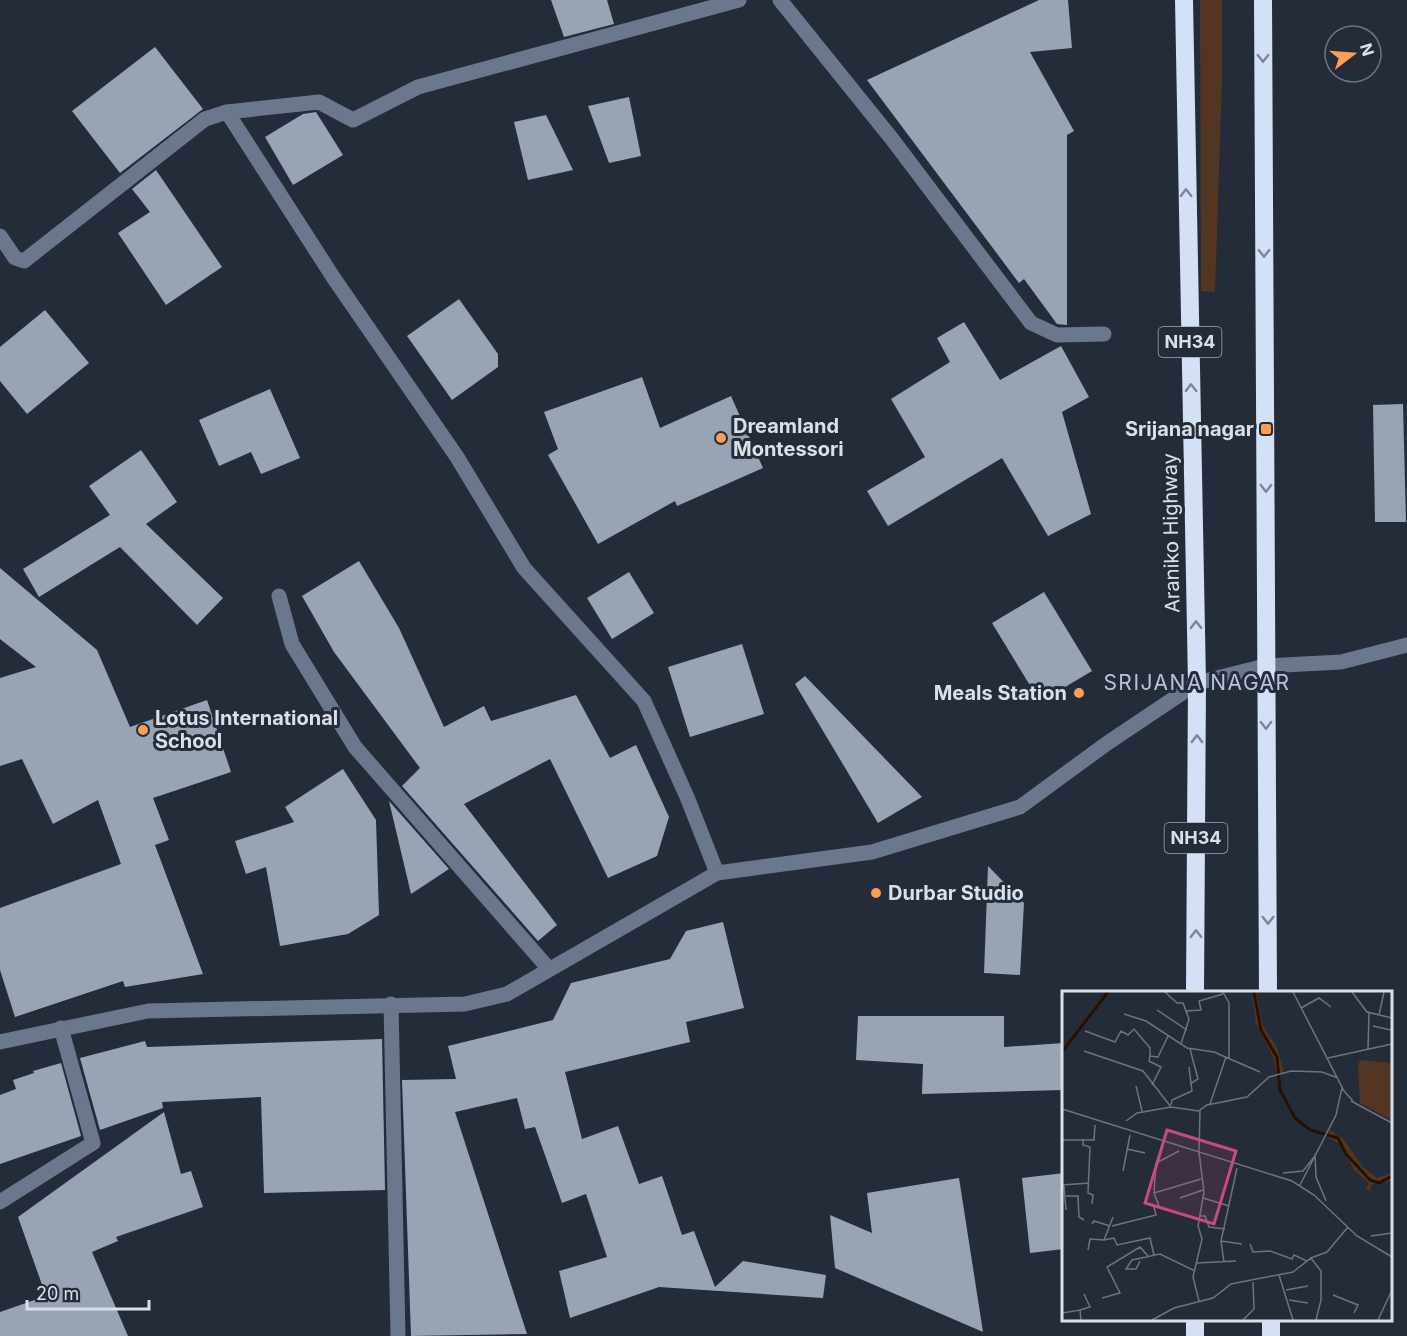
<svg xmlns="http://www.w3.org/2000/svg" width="1407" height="1336" font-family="Inter,sans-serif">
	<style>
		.green { fill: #523621 }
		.building { fill: #98a3b4 }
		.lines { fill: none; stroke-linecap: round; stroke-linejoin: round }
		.minor { stroke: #6a778d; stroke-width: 15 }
		.highway { stroke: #d3e0f6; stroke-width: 18 }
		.oneway { stroke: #7c8698 }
		.poi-dot { fill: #fc9d53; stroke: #242c3a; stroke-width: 2 }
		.labels { text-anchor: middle; stroke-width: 6; stroke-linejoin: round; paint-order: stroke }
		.shield { fill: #242c3a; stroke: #a3aab4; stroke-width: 1.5 }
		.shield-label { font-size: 18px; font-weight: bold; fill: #dae0e9 }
		.poi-label { font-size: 20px; font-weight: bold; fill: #dae0e9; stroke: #242c3a; text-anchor: start }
		.street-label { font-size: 20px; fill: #dae0e9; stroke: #242c3a }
		.neighbourhood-label { font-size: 21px; letter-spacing: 1.5px; fill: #b9c3d5; stroke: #242c3a }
		.inset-river { fill: none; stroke: #281000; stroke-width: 3 }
		.inset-road { fill: none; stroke: #6d7480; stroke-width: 1.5 }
		.view { fill: #c84a7e; fill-opacity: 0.15; stroke: #c84a7e; stroke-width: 3 }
		.inset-edge { fill: none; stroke: #dae0e9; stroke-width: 3 }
	</style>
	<rect width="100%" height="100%" fill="#242c3a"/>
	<polygon class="green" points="1200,0 1222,0 1222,80 1215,292 1201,291"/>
	<g class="building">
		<polygon points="551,0 607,0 614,24 564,37"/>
		<polygon points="1039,0 1068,0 1072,48 1030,52 1074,131 1067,135 1067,325 1057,324 1024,279 1019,283 867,80"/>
		<polygon points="155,47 203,109 120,173 72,111"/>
		<polygon points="629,97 641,156 609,163 588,106"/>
		<polygon points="316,112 343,155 293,185 265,137 303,114"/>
		<polygon points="546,115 573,170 528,180 514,122"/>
		<polygon points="156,170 222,267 166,305 118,233 150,212 132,189"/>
		<polygon points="459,299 498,354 498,367 452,400 407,336"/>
		<polygon points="45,310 89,363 27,414 0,381 0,347"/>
		<polygon points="964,322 1000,380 1061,346 1089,397 1062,412 1091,514 1048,536 1002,458 888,526 867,491 925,457 891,399 950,362 937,338"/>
		<polygon points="642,377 660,428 731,396 763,468 677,506 675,501 598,544 548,455 558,449 544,412"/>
		<polygon points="270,389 300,458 261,474 251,452 219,466 199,420"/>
		<polygon points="1403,404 1406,522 1375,522 1373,405"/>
		<polygon points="141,450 177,502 146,524 223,598 197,625 120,547 39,597 23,569 110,515 89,486"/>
		<polygon points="359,561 399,628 444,727 484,706 491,721 576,695 610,758 636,745 669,817 657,856 608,878 550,759 464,804 557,925 538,941 402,786 420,768 334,652 302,596"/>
		<polygon points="0,568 97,650 130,727 207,700 231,772 153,798 169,840 155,845 203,974 125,987 123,981 15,1017 0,970 0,908 121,864 98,800 53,824 22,759 0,766 0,678 36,667 0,639"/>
		<polygon points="629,572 654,613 612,639 587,598"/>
		<polygon points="1044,592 1092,671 1040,702 992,623"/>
		<polygon points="742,644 764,714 690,737 668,667"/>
		<polygon points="805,676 922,797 878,823 795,684"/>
		<polygon points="343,769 376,820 379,915 348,934 280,946 266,867 246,874 235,841 294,822 285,807"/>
		<polygon points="389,801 449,869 411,894"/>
		<polygon points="988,866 1024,903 1020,975 984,973"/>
		<polygon points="723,922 744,1008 686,1022 690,1042 565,1072 582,1139 618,1126 639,1184 662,1176 682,1235 694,1231 715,1287 743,1261 826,1275 823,1298 659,1287 570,1318 559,1271 607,1257 586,1194 562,1203 535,1127 525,1129 517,1098 455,1112 527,1334 411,1336 402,1080 456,1079 448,1046 553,1020 571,983 670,959 686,931"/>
		<polygon points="858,1016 1004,1016 1004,1047 1064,1043 1064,1090 922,1094 923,1064 856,1060"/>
		<polygon points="382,1039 385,1190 264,1193 261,1097 162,1102 163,1108 100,1130 80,1058 145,1041 147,1047"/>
		<polygon points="61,1063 81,1136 0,1164 0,1095 16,1089 13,1080 34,1073 33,1071"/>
		<polygon points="164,1112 181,1174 191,1171 203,1207 116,1237 118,1241 92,1252 128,1336 0,1336 0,1312 46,1296 18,1217"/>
		<polygon points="1064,1173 1064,1249 1030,1253 1022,1178"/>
		<polygon points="959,1178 983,1332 835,1268 830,1215 872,1233 867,1193"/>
	</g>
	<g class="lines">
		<g class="minor">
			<polyline points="780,0 892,139 1031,323 1057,335 1104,334"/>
			<polyline points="227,112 319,102 353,120 418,87 739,0"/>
			<polyline points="0,236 15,258 24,261 205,119 227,112 333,277 457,457 524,568 644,701 687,797 717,873"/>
			<polyline points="279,596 292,644 355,747 549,969"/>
			<polyline points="391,1004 398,1336"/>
			<polyline points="0,1042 148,1011 465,1004 507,994 717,873 872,852 1020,807 1106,744 1197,683 1265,666 1341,662 1407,645"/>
			<polyline points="0,1202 93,1143 61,1028"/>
		</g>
		<g class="highway">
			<polyline points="1184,0 1197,683 1195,992"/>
			<polyline points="1263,0 1268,992"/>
			<polyline points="1195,1320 1195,1336"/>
			<polyline points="1271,1320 1271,1336"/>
		</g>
	</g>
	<defs><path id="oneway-chevron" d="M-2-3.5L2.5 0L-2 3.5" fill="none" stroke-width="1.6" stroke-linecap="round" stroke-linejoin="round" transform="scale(1.5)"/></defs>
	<g class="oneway">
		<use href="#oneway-chevron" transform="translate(1263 58) rotate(90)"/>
		<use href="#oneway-chevron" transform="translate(1186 193) rotate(-91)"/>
		<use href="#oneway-chevron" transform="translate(1264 253) rotate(90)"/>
		<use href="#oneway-chevron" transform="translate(1191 388) rotate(-91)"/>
		<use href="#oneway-chevron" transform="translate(1266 488) rotate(90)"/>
		<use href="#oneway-chevron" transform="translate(1196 625) rotate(-91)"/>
		<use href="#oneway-chevron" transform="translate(1266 725) rotate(89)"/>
		<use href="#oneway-chevron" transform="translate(1197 739) rotate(-90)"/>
		<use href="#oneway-chevron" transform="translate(1268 920) rotate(90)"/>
		<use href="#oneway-chevron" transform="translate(1196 934) rotate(-90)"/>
	</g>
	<g class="poi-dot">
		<rect x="1260" y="423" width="12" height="12" rx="3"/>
		<circle cx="721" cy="438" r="6"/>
		<circle cx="1079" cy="693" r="6"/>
		<circle cx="143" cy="730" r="6"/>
		<circle cx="876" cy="893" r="6"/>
	</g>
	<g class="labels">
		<g class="shield">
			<rect x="1158.5" y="327" width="63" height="30" rx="4.5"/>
			<rect x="1164.5" y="823" width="63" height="30" rx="4.5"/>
		</g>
		<g class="shield-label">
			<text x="1190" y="348">NH34</text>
			<text x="1196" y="844">NH34</text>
		</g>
		<g class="poi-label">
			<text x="733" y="433">Dreamland<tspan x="733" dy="23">Montessori</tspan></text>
			<text x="1254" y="436" text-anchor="end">Srijana nagar</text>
			<text x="1067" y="700" text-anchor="end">Meals Station</text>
			<text x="155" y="725">Lotus International<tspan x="155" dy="23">School</tspan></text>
			<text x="888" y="900">Durbar Studio</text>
		</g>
		<g class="street-label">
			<text transform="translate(1171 533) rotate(-91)" y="7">Araniko Highway</text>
		</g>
		<g class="neighbourhood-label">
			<text x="1197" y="690">SRIJANA NAGAR</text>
		</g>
	</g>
	<g transform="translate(1062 991)">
		<rect width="330" height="330" fill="#242c3a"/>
		<path d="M 190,1 L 194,1 L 201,35 L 215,57 L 222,82 L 215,83 L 211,65 L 194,33 ZM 299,69 L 330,72 L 330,129 L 298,112 L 296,73 ZM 268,139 L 282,149 L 301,176 L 315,187 L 330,182 L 330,190 L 310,193 L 308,200 L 304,199 L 307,192 L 292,179 L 279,153 L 265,146 Z" fill="#523621"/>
		<path class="inset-river" d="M 192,1 L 199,39 L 215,66 L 218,99 L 233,127 L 248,139 L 276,147 L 284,163 L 308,189 L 317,192 L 330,185M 0,61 L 46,1"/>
		<path class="inset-road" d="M 103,1 L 115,12 L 121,12 L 124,20M 161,1 L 167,12 L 167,67M 231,1 L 282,100 L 291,110M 290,1 L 305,21 L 330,27M 239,17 L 257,7 L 269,16M 95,19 L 125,39M 62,23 L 84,30 L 125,57 L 152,61 L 198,81M 317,24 L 322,1M 311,35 L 329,39M 23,40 L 53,51 L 59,40 L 66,44 L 72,38 L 88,57 L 88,65 L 96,66 L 106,45M 119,53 L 127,28 L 124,20 L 139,19 L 137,10 L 161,3M 128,58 L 136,88 L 128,93M 306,58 L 307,22M 22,60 L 81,80 L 109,116M 88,65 L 87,70 L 99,76 L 90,94M 266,67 L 330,53M 74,95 L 80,120M 289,110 L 330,132M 148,113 L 164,66M 109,114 L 110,109 L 130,100 L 127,76M 0,118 L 230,190 L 252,204 L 295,245 L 330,266M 64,130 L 75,122 L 109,116 L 137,120M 21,148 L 21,154 L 28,156 L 26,202 L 31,204 L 30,213M 0,149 L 32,149 L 33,134M 65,158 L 83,162M 253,163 L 254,186 L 264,210M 61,180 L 68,144M 221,182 L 241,180 L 252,166M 0,194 L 27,192M 238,194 L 274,124 L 280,97M 2,195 L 4,219M 92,202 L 94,172 L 117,160M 4,205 L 16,205 L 17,226 L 22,229M 118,207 L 141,199M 141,207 L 167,215M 137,225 L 143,225 L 147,236 L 163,238M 51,226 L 42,249 L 52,247 L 55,254 L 88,247 L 92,264M 30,233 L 32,230 L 48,235M 50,235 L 94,224 L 92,216 L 97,215 L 92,202 L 139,188M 309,245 L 330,242M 159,250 L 180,253M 188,253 L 191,261 L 208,260 L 230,268 L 232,264 L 245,270M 26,259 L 28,248 L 43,249M 249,267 L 259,280 L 259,309 L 254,329M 78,270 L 74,278 L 64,278 L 70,269 L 98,263 L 133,280M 162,271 L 159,250 L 175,177M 135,272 L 174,270M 217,284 L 231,329M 224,299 L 246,295M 271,304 L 296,314 L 292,322M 40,307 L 58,302 L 45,276 L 78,256 L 86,265M 227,309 L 246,312M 137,310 L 131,286 L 140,248 L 136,235 L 142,201 L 137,161 L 138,119 L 145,114 L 185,106 L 207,86 L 229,80 L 260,81 L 276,87M 18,319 L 28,316 L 22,303M 0,322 L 18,319 L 19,329M 90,329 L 112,317 L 151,307 L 169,293 L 231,281 L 249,267 L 265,261 L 286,236M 181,329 L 192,318 L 191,291M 316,329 L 330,299"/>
		<path class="view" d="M 105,139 L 174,160 L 152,233 L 83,212 Z"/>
		<rect width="330" height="330" class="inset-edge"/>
	</g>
	<g transform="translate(1353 54) rotate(73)"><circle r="28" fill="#242c3a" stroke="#6d7480" stroke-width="1.5"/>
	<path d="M0-4.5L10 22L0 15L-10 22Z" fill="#fc9d53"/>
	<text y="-9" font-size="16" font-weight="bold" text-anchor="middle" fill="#dae0e9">N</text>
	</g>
	<path d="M27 1300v9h122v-9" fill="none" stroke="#dae0e9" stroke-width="3"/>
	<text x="36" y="1300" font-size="18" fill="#dae0e9" stroke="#242c3a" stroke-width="4.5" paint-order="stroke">20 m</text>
</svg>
